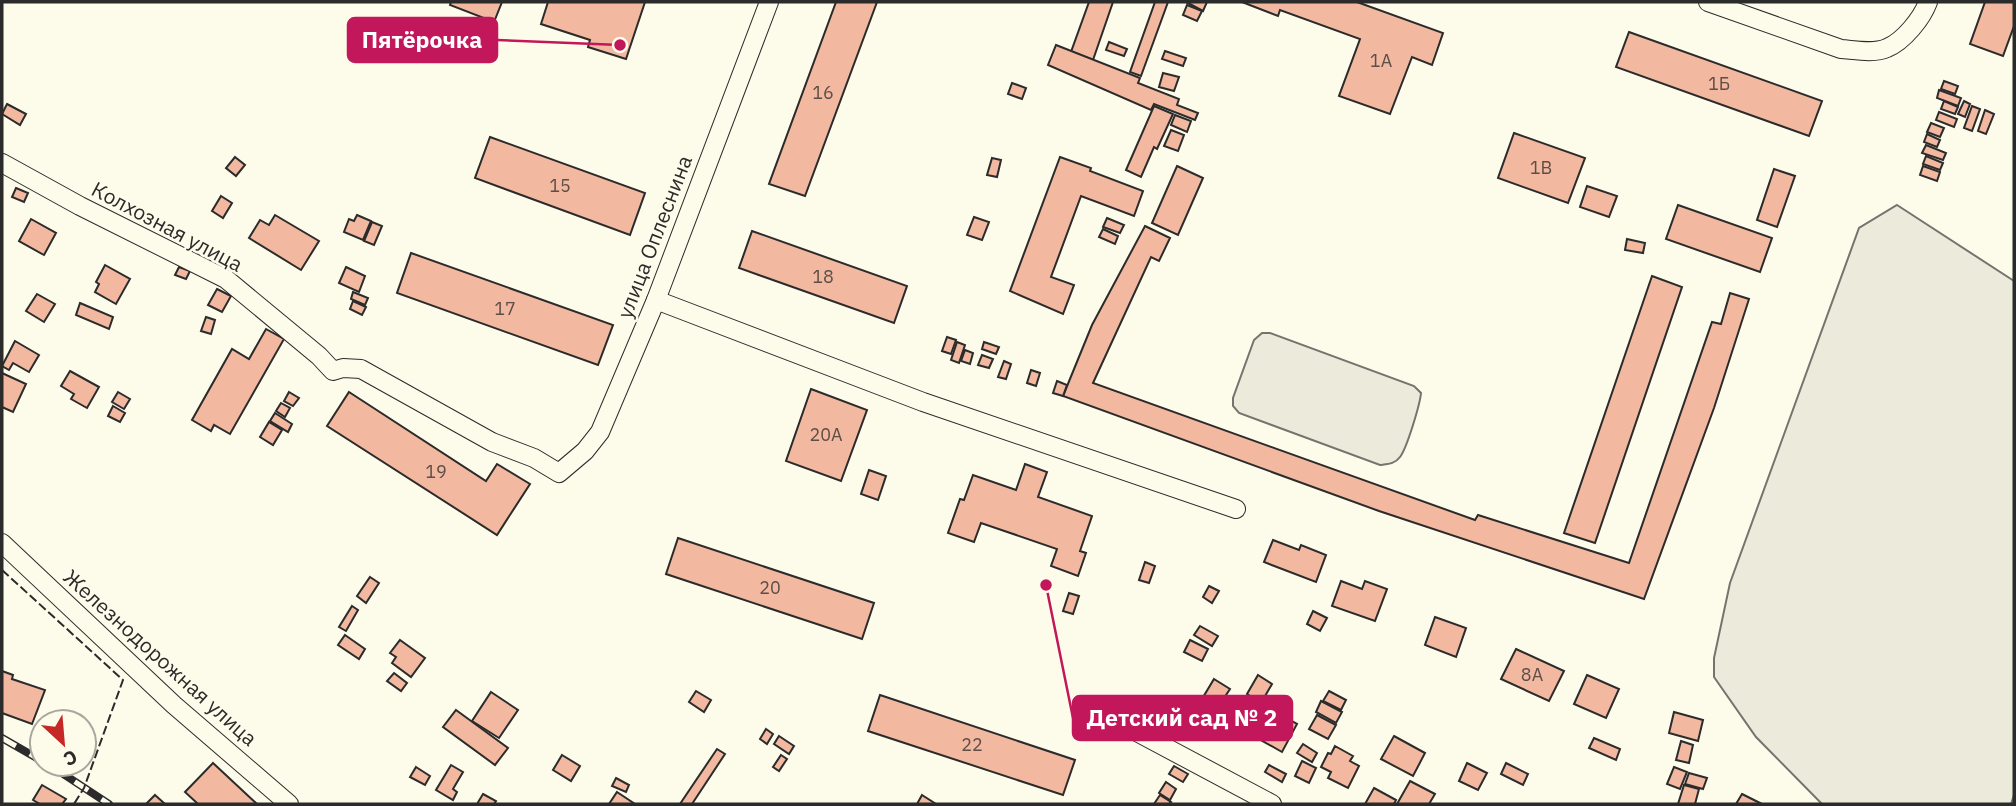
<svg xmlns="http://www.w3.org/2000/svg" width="2016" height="806" font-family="'IBM Plex Sans',sans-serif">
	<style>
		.green { fill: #ecebdb; stroke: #74746e; stroke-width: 2 }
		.building { fill: #f2b8a0; stroke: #2b2b2b; stroke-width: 2 }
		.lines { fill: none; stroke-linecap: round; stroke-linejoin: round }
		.street-casing { stroke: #2b2b2b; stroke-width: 20 }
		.street { stroke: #fdfbea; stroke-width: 18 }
		.rail-casing { stroke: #2b2b2b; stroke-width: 8 }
		.rail { stroke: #fdfbea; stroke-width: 5; stroke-dasharray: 16; stroke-linecap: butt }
		.fence { stroke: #2b2b2b; stroke-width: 2; stroke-dasharray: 9 3.5; stroke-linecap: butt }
		.labels { text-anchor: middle; stroke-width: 5; stroke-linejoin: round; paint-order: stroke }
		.number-label { font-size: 18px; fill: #5d4e48 }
		.street-label { font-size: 21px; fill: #2b2b2b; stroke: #fdfbea }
		.leader { fill: none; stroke: #c2185b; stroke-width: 2.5 }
		.callout-dot { fill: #c2185b; stroke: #fdfbea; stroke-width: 2.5 }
		.callout { fill: #c2185b; stroke: #c2185b; stroke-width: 2.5 }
		.callout-label { font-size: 23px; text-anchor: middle; font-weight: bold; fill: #fff }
	</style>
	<rect width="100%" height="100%" fill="#fdfbea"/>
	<g class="green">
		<polygon points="1897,205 2014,281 2014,795 2011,804 1822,804 1756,737 1714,677 1714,658 1730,583 1859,228"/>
		<path d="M 1262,333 L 1270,333 L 1414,386 L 1421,393 C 1420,404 1407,448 1400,457 C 1395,464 1388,464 1380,465 L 1239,413 L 1233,406 L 1233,398 L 1254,340 Z"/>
	</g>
	<g class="building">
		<polygon points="451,2 502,2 494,22 450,5"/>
		<polygon points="548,2 645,2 626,59 588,47 590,40 541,24"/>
		<polygon points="836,2 877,2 805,196 769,184"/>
		<polygon points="1089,2 1113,2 1093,60 1071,52"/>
		<polygon points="1155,2 1168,2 1141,76 1130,72"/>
		<polygon points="1186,2 1207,2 1203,11"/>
		<polygon points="1242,2 1357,2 1443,33 1432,65 1412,57 1390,114 1339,96 1360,39 1280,10 1278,16"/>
		<polygon points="1985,2 2014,2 2014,26 2003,56 1970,44"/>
		<polygon points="1187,5 1202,11 1197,21 1183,15"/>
		<polygon points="1629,32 1822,101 1809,136 1616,67"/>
		<polygon points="1109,42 1127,49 1124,56 1106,50"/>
		<polygon points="1056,45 1140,78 1138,83 1179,99 1177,105 1198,113 1195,120 1154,104 1151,110 1048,65"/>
		<polygon points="1165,51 1186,58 1183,66 1162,59"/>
		<polygon points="1163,73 1179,77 1174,91 1159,87"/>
		<polygon points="1944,81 1958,86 1955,94 1941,89"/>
		<polygon points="1012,83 1026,88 1022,99 1008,94"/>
		<polygon points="1939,90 1961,98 1958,106 1937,98"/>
		<polygon points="1944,101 1958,107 1955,114 1941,109"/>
		<polygon points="1964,101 1970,104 1965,117 1958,114"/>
		<polygon points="7,104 26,114 20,125 2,114"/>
		<polygon points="1154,106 1173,114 1157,149 1154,147 1141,177 1126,170"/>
		<polygon points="1972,106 1980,109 1972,131 1964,128"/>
		<polygon points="1985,110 1994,114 1986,134 1978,131"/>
		<polygon points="1939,112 1957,119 1954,127 1936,120"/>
		<polygon points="1175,115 1191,121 1187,132 1171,125"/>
		<polygon points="1931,123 1944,128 1940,137 1927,132"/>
		<polygon points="1171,130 1184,135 1178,151 1164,146"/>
		<polygon points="1514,133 1585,158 1568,203 1498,178"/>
		<polygon points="1927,134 1940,140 1937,147 1924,142"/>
		<polygon points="490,137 645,193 630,235 475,178"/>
		<polygon points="1926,145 1946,153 1943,160 1922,153"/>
		<polygon points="1926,156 1943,163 1940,170 1923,164"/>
		<polygon points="235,157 245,165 236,176 226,168"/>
		<polygon points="1060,157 1091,168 1090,171 1143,191 1134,216 1081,196 1051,277 1074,285 1063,314 1010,291"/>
		<polygon points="992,158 1001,160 997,177 987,175"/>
		<polygon points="1177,166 1203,178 1178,235 1152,223"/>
		<polygon points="1923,166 1940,172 1937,181 1920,175"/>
		<polygon points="1774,169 1795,176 1777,227 1757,220"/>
		<polygon points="1587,186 1617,196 1609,217 1580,207"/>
		<polygon points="16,188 28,193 24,202 12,197"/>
		<polygon points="221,196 232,203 223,218 212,211"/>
		<polygon points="1678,205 1772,238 1760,272 1666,239"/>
		<polygon points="275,215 319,241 301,270 249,238 260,220 269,225"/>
		<polygon points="357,215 371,221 363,240 344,232 349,219 354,221"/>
		<polygon points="974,217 989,222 982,240 967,235"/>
		<polygon points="1107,218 1124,225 1120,233 1103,227"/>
		<polygon points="31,219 56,233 44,255 19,241"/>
		<polygon points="372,222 382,226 374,245 364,241"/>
		<polygon points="1145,226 1170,238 1159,261 1151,257 1093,383 1475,520 1478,515 1629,563 1712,322 1721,324 1730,293 1749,299 1714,408 1644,599 1379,511 1063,396 1092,325"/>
		<polygon points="1103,229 1118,236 1115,244 1099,237"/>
		<polygon points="752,231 907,286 894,323 739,268"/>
		<polygon points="1627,239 1645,243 1643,253 1625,250"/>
		<polygon points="411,253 613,325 598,365 397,293"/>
		<polygon points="105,265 130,279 116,304 95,292 99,284 96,282"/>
		<polygon points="179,267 190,271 186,279 175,275"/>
		<polygon points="346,267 365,276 359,292 339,283"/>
		<polygon points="1652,276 1682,287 1595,543 1564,533"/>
		<polygon points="217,289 231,296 222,312 208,305"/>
		<polygon points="353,292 368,298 365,305 351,299"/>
		<polygon points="37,294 55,304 44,322 26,311"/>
		<polygon points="353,301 366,307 362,315 350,309"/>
		<polygon points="80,303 113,317 109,329 76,315"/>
		<polygon points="206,317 215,320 211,334 201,331"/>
		<polygon points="266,329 284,339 230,434 214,425 211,431 192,420 232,349 249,359"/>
		<polygon points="947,337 956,340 951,354 942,351"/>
		<polygon points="15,341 39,355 29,372 13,363 9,370 2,366"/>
		<polygon points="957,342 965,345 959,363 951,360"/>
		<polygon points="984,342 999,347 996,354 982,349"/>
		<polygon points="965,350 973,353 970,364 961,361"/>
		<polygon points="982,355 993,359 989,368 978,365"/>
		<polygon points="1004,361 1011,364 1006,379 998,377"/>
		<polygon points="1031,370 1040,373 1036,386 1027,383"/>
		<polygon points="70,371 99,387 87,408 71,399 74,394 61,386"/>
		<polygon points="2,373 26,384 13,412 2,407"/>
		<polygon points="1057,381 1067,385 1063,396 1053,393"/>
		<polygon points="811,389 867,410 841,481 786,461"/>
		<polygon points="118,392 130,399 124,409 112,402"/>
		<polygon points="289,392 299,398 293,406 284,401"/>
		<polygon points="349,392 486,481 497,464 530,484 497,535 327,426"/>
		<polygon points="281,403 290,408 285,417 276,411"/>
		<polygon points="113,406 125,413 120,422 108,416"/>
		<polygon points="275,413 292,424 288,432 270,421"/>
		<polygon points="269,422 282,430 273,445 260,437"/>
		<polygon points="1025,464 1047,472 1038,497 1092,516 1080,551 1086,553 1078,576 1051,566 1057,549 981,523 974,542 948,533 960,499 964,500 973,475 1016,490"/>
		<polygon points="869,470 886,476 878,500 861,494"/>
		<polygon points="678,538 874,603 862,639 666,574"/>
		<polygon points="1273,540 1299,550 1301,545 1326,555 1316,582 1264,562"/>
		<polygon points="1145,562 1155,566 1149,583 1139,580"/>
		<polygon points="370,577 379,583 366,603 357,596"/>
		<polygon points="1341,581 1362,589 1365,581 1387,589 1375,621 1332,606"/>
		<polygon points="1209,586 1219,591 1212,603 1203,597"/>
		<polygon points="1069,593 1079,596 1073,614 1063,611"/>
		<polygon points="352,606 358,610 346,631 339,627"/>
		<polygon points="1313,611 1327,618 1320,631 1307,624"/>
		<polygon points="1435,617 1466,628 1456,657 1425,645"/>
		<polygon points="1200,626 1218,636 1212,646 1194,635"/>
		<polygon points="345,635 365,649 359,659 338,645"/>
		<polygon points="400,640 425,658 411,677 392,663 396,657 390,653"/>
		<polygon points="1190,640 1208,649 1202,661 1184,652"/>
		<polygon points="1516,649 1564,671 1549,701 1501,679"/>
		<polygon points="2,671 13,675 12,679 45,690 32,724 2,713"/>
		<polygon points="394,673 407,683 401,691 387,681"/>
		<polygon points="1258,675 1272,684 1261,703 1247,694"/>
		<polygon points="1587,675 1619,689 1606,718 1574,704"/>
		<polygon points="1214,679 1230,689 1214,713 1199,704"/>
		<polygon points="696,691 711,700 704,712 689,702"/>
		<polygon points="1329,691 1346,700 1341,710 1323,701"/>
		<polygon points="491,692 518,710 499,738 472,721"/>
		<polygon points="880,695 1075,760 1063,795 868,731"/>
		<polygon points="1321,701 1342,712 1336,723 1316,712"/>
		<polygon points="456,710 508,748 495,765 443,727"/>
		<polygon points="1274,711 1297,724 1282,752 1259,739"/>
		<polygon points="1674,712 1703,720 1698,741 1669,733"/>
		<polygon points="1317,715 1336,725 1328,739 1309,729"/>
		<polygon points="766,729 773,734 767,744 760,739"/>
		<polygon points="779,736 794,746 789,754 774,744"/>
		<polygon points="1394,736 1425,753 1413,776 1381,759"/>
		<polygon points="1594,738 1620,749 1616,760 1589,748"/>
		<polygon points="1681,741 1693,745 1689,763 1676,760"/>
		<polygon points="1303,744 1317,753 1312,762 1297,753"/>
		<polygon points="1335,746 1353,756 1350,761 1359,766 1348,788 1328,778 1331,772 1321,767 1328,753 1331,754"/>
		<polygon points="717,749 725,754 692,804 680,804"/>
		<polygon points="562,755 580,766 571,781 553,770"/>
		<polygon points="781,755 787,759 779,771 773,767"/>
		<polygon points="1302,761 1316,768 1309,783 1295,776"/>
		<polygon points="213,763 257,804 198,804 185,792"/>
		<polygon points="1467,763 1487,773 1478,790 1459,781"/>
		<polygon points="1506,763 1528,774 1523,785 1501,774"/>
		<polygon points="451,765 463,772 453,789 457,792 453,800 436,790"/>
		<polygon points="1269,765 1286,774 1282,782 1265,772"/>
		<polygon points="1174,766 1188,774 1183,782 1169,774"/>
		<polygon points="416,767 430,776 425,785 410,777"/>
		<polygon points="1674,767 1687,772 1680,789 1667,784"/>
		<polygon points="1689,773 1707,778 1703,789 1685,784"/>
		<polygon points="616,778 629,785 626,792 612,786"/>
		<polygon points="1410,781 1435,794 1429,804 1397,804"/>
		<polygon points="1166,782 1176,789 1170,800 1159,793"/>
		<polygon points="42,785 66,799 62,804 40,804 33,800"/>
		<polygon points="1684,785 1699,789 1695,804 1678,804"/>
		<polygon points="1374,788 1396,800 1394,804 1365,804"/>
		<polygon points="617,792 635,804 609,804"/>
		<polygon points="483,794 496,801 494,804 477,804"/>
		<polygon points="1742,794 1762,804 1736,804"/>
		<polygon points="155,795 165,804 146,804"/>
		<polygon points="922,795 936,804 917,804"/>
		<polygon points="1160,795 1171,802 1169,804 1154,804"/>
	</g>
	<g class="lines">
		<defs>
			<g id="street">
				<path d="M 1708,2 L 1841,49 C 1855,50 1874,54 1887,48 C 1904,41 1922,18 1928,2"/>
				<polyline points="2,163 80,206 226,279 319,356 333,371 343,368 361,369 492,442 534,458 559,473 585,451 600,432 656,300 769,2"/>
				<polyline points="656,300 923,402 1236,509"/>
				<polyline points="2,543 174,705 289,804"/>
				<polyline points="1135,731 1272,804"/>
			</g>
		</defs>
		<use href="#street" class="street-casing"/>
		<use href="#street" class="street"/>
		<defs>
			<g id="rail">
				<polyline points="2,738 42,761"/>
				<polyline points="48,764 109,804"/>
			</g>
		</defs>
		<use href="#rail" class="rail-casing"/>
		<use href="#rail" class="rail"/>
		<polyline class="fence" points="2,570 123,680 84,788 74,804"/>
	</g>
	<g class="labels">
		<g class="number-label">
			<text x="1381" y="67">1А</text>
			<text x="1719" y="90">1Б</text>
			<text x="823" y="99">16</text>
			<text x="1541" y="174">1В</text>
			<text x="560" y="192">15</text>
			<text x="823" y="283">18</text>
			<text x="505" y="315">17</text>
			<text x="826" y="441">20А</text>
			<text x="436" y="478">19</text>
			<text x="770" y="594">20</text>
			<text x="1532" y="681">8А</text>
			<text x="972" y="751">22</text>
		</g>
		<g class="street-label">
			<text transform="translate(167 227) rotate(28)" y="7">Колхозная улица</text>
			<text transform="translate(655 237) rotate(-69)" y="7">улица Оплеснина</text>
			<text transform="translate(160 658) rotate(42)" y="7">Железнодорожная улица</text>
		</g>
	</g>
	<path class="leader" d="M620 45L497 40M1046 585L1073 718"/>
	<g class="callout-dot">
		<circle cx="620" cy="45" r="7"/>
		<circle cx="1046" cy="585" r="7"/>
	</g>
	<g class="callout">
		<rect x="348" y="18" width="149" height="44" rx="7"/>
		<rect x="1073" y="696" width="219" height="44" rx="7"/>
	</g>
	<g class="callout-label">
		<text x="422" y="48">Пятёрочка</text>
		<text x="1182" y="726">Детский сад № 2</text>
	</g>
	<rect width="2016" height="806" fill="none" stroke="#2b2b2b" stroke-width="7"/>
	<g transform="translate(63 743) rotate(154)"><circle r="33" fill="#fdfbea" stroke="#a9a89e" stroke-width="2"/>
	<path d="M0-5L12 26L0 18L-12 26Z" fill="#c62828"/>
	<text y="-10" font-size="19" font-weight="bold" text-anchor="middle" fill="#2b2b2b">С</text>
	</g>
</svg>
